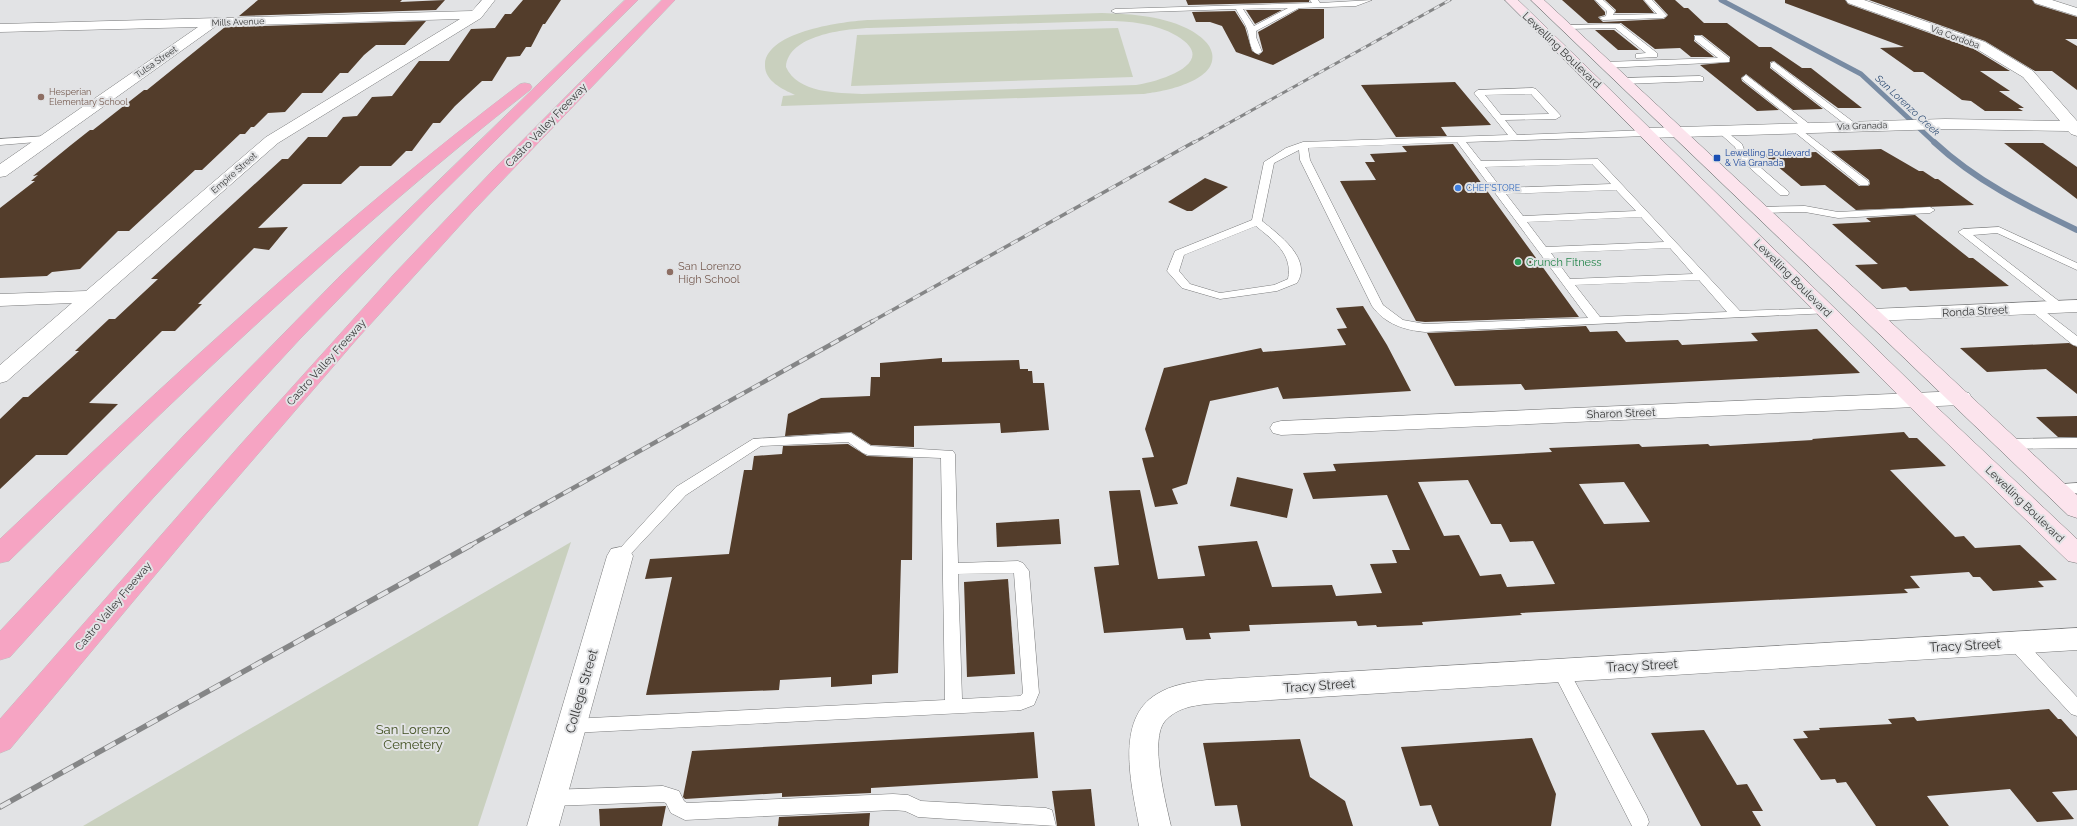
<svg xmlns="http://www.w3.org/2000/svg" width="2077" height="826" font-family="Raleway,sans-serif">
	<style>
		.green { fill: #c9d0be; fill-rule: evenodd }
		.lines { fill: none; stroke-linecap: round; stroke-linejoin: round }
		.stream-far1 { stroke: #788ba3; stroke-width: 5 }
		.stream { stroke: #788ba3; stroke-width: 6 }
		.building { fill: #533d2b; fill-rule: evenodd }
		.lane-casing { stroke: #797a7b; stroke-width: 1 }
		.street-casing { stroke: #797a7b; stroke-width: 1 }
		.secondary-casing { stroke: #797a7b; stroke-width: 1 }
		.highway-casing { stroke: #bfbfbf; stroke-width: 1 }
		.lane { fill: #fff; fill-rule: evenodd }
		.street { fill: #fff; fill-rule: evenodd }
		.secondary { fill: #fce4ed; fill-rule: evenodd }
		.highway { fill: #f6a4c3; fill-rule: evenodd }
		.rail-far3-casing { stroke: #858687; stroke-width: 3 }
		.rail-far2-casing { stroke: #858687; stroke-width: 3.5 }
		.rail-far1-casing { stroke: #858687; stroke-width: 4.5 }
		.rail-casing { stroke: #858687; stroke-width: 5.5 }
		.rail-far3 { stroke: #e2e3e5; stroke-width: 2; stroke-dasharray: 6; stroke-linecap: butt }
		.rail-far2 { stroke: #e2e3e5; stroke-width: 2.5; stroke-dasharray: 8; stroke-linecap: butt }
		.rail-far1 { stroke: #e2e3e5; stroke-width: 3; stroke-dasharray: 9; stroke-linecap: butt }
		.rail { stroke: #e2e3e5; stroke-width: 4; stroke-dasharray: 12; stroke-linecap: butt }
		.education-dot { fill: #8d6e63; stroke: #e2e3e5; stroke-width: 1.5 }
		.transit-dot { fill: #1a4fb4; stroke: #e2e3e5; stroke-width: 1.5 }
		.shop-dot { fill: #3f7fe0; stroke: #e2e3e5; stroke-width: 1.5 }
		.leisure-dot { fill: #2e9e5b; stroke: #e2e3e5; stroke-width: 1.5 }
		.labels { text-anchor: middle; stroke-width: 4; stroke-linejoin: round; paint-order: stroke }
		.far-street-label { font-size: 9px; fill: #363737; stroke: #e2e3e5 }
		.far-education-label { font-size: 9px; fill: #785e54; stroke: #e2e3e5; text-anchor: start }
		.far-transit-label { font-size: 9px; fill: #164399; stroke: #e2e3e5; text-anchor: start }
		.far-shop-label { font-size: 9px; fill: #366cbe; stroke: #e2e3e5; text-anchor: start }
		.far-water-label { font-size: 10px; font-style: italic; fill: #355278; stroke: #e2e3e5 }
		.street-label { font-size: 11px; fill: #363737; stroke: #e2e3e5 }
		.leisure-label { font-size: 11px; fill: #27864d; stroke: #e2e3e5; text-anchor: start }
		.education-label { font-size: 11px; fill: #785e54; stroke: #e2e3e5; text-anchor: start }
		.near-street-label { font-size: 13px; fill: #363737; stroke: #e2e3e5 }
		.near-park-label { font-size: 13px; fill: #415021; stroke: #e2e3e5 }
	</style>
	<rect width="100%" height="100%" fill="#e2e3e5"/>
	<g class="green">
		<path d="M 1102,13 C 1133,14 1165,16 1192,31 C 1200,36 1210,43 1212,53 C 1218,82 1161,92 1142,94 L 781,106 L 783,96 L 795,95 C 782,89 764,81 765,64 C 767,31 845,21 870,20 ZM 1105,21 C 1129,21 1155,23 1177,36 C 1222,63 1157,82 1136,85 L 862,94 C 838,93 797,93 786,67 C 788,35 845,29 869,28 Z"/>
		<polygon points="1118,28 1133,77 851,86 857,35"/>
		<polygon points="571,542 478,826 83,826"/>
	</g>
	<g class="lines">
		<polyline class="stream-far1" points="1721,0 1861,74 1935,143"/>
		<path class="stream" d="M 1934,142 C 1977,182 2025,205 2077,230"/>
	</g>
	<g class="building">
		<polygon points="258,0 402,0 400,2 445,0 436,10 239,16"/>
		<polygon points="523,0 561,0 545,24 543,24 531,47 526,47 520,56 507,57 492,81 482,81 455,106 440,123 433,123 412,151 406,151 391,166 360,166 341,184 303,184 258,228 288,227 269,250 254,248 198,304 202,304 175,331 162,331 89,403 118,404 67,455 36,455 0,489 0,419 23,397 28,397 79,351 75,351 109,319 115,319 158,279 151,279 282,159 288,159 308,137 327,137 343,117 357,116 372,97 392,96 419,61 449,61 471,29 495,28 505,14 511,14"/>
		<polygon points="1186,0 1309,0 1309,2 1188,5"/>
		<polygon points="1562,0 1594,0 1605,12 1605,15 1598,17 1603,22 1664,19 1668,15 1654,0 1675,0 1684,8 1688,8 1704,23 1727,23 1759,47 1771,47 1802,68 1811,68 1862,108 1838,108 1774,61 1770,62 1770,68 1823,109 1793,110 1746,74 1741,78 1742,81 1779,110 1757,111 1700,65 1730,62 1730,57 1702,35 1694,35 1694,41 1714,57 1691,57 1680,48 1655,49 1621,23 1588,23"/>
		<polygon points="1605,0 1643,0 1654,13 1615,13 1616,10"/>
		<polygon points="1785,0 1845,0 1848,4 1974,49 2010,71 1980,71 2010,91 1999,91 2024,108 2018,108 2023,111 1985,111 1971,101 1962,100 1923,72 1914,72 1880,48 1904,47 1785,3"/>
		<polygon points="1869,0 2032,0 2035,4 2077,17 2077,39 2065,39 2077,46 2077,90 2052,71 2035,71 1985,41"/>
		<polygon points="1299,9 1324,9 1324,38 1273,65 1236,52 1222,26 1210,22 1196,22 1192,12 1235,11 1245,27 1252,51 1259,55 1263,51 1258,32"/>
		<polygon points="1246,10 1282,10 1255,24"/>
		<polygon points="426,21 405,45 376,45 364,55 348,73 340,73 322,93 302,93 285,112 268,113 254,127 251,127 245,134 240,134 202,170 195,170 129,231 118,231 80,269 52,272 47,276 0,278 0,208 35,181 31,181 38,175 33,176 71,145 90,130 93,130 144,90 147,90 225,27"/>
		<polygon points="1595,30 1614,30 1639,50 1618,50"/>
		<polygon points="1455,82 1491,125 1441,127 1447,136 1396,137 1361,85"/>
		<polygon points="2004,143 2043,143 2077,167 2077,199"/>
		<polygon points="1453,144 1579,317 1425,322 1416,321 1340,181 1376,180 1365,162 1375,162 1370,154 1407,152 1402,146"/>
		<polygon points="1881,149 1919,171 1923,171 1935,179 1938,179 1974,205 1856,210 1825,185 1801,186 1763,154 1816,152 1859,186 1868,186 1870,184 1869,180 1831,151"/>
		<polygon points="1205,178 1228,187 1192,211 1187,211 1168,202"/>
		<polygon points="1915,215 1969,258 1973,258 2009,286 1910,291 1906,287 1882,289 1855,265 1878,264 1832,224 1871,222 1866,218"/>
		<polygon points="1363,306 1387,345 1411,391 1283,399 1278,387 1210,401 1187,484 1172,489 1178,504 1155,507 1142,458 1154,457 1145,429 1164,368 1261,348 1263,352 1346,345 1337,329 1347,328 1336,308"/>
		<polygon points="1586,326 1590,332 1617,331 1626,342 1678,340 1682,345 1758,341 1751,333 1817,329 1860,373 1525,390 1521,384 1455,386 1427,333"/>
		<polygon points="2069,343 2077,347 2077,394 2046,369 1987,372 1960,348"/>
		<polygon points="942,358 942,362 1019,360 1020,369 1028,369 1028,371 1032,371 1033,383 1044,383 1049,430 1001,433 1000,423 914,426 914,447 871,445 851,432 785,436 788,414 821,398 870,396 871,377 880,377 880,363"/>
		<polygon points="2077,416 2077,437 2058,437 2036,417"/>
		<path d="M 1904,432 L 1909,438 L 1917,438 L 1946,466 L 1890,470 L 1955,537 L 1964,536 L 1975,548 L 2020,545 L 2057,580 L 2038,581 L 2044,587 L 1993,591 L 1980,577 L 1973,577 L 1969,572 L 1910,576 L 1920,588 L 1904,589 L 1908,593 L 1520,613 L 1522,615 L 1422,622 L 1423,625 L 1377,627 L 1376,625 L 1358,626 L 1356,621 L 1249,625 L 1250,631 L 1209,633 L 1211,639 L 1186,640 L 1183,628 L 1104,633 L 1094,567 L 1119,565 L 1109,491 L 1140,490 L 1158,579 L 1205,576 L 1198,546 L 1257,541 L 1272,587 L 1332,585 L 1336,596 L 1382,593 L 1370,564 L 1397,563 L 1392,550 L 1410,550 L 1387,495 L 1313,499 L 1303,473 L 1336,471 L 1333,464 L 1552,452 L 1549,448 L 1639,444 L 1642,447 L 1708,444 L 1710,446 L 1813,440 L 1812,439 ZM 1468,480 L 1491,524 L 1501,524 L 1510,542 L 1533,541 L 1555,584 L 1507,587 L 1501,574 L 1480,576 L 1459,535 L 1444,536 L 1418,482 ZM 1624,482 L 1650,522 L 1604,524 L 1579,484 Z"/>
		<polygon points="848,444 867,456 913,458 912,560 901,560 898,673 872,675 872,684 831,687 831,677 780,680 779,690 646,695 672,577 645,579 650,559 729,554 744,470 752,470 754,456 782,454 783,446"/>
		<polygon points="1237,477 1293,489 1287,518 1230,506"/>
		<polygon points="1059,519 1061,544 997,547 996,523"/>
		<polygon points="1008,579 1015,674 967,677 964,582"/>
		<polygon points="2049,709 2058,719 2061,719 2077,737 2077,790 2052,792 2074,819 2037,822 2010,789 1927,796 1949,826 1876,826 1846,782 1837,783 1835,779 1821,780 1793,739 1808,738 1803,731 1820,730 1819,728 1892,724 1888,719 1914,717 1917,721"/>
		<polygon points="1704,730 1737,785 1747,784 1763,811 1752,811 1761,826 1701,826 1651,733"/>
		<polygon points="1034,732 1038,778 871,788 871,793 782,797 782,793 685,799 683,797 692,751"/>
		<polygon points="1532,738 1556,794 1551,826 1439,826 1431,805 1420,806 1401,747"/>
		<polygon points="1300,739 1310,777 1345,801 1353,826 1241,826 1237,805 1215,806 1203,743"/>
		<polygon points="1091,789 1095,826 1057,826 1052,791"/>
		<polygon points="666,806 662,826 600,826 599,809"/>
		<polygon points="870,813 869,826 778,826 779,817"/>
	</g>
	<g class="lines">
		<defs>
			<g id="lane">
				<path d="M 1310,0 L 1318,0 L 1320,3 L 1372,0 L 1356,6 L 1299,8 L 1256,31 L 1256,37 L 1262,52 L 1258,54 C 1249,52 1250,36 1247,29 C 1245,22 1239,16 1236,9 L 1115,13 L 1111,11 L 1115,9 L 1312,3 ZM 1288,8 L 1254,26 L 1243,9 Z"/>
				<polygon points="1595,0 1603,0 1615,11 1613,15 1657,14 1644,0 1652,0 1667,16 1663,18 1603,20 1599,18 1606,16 1607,11"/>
				<polygon points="1620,24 1657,53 1657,57 1636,58 1636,54 1646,53 1615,28 1566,29 1562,27 1566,25"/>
				<polygon points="1695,36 1701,36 1729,58 1729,62 1605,68 1601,65 1605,62 1718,58 1695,40"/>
				<polygon points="1774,62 1856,124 1856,128 1850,128 1771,67 1771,63"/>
				<polygon points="1746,75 1812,126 1812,130 1806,130 1743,80 1742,78"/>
				<polygon points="1700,76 1703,77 1703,81 1623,84 1619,81 1623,78"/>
				<path d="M 1533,88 L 1536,89 L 1561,116 L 1556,119 L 1505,120 L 1517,135 L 1648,130 L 1653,133 L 1648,136 L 1466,142 L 1481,161 L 1598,159 L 1740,311 L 1826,308 L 1830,309 L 1832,311 L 1830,313 L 1425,332 C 1404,330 1385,324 1372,306 L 1300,160 L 1299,150 L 1274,163 L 1262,221 C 1278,234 1313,259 1297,283 L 1277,291 L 1220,299 L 1182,288 L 1167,271 L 1175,251 L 1252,220 L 1264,162 L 1286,148 L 1303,142 L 1508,135 L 1474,93 L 1478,90 ZM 1531,94 L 1549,114 L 1501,115 L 1485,95 ZM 1457,142 L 1475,166 L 1588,318 L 1425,324 L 1403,320 L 1383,305 L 1310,160 L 1308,148 ZM 1592,164 L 1611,184 L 1501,188 L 1485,167 ZM 1616,190 L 1636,211 L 1523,216 L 1506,194 ZM 1641,217 L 1664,242 L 1546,247 L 1527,222 ZM 1256,226 C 1274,241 1293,254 1288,279 L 1274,285 L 1220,293 L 1190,284 L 1179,271 L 1184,255 ZM 1670,248 L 1693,274 L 1570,279 L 1551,253 ZM 1699,280 L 1727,312 L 1600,317 L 1575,285 Z"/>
				<polygon points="1795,125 1868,181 1869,183 1868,185 1860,185 1792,130 1792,126"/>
				<polygon points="1722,128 1742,144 1746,155 1788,191 1789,193 1788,195 1780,195 1739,158 1735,147 1717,131"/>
				<polygon points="46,136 49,137 49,141 0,145 0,139"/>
				<polygon points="1805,206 1838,212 1930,207 1935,210 1930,213 1838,218 1805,212 1760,213 1755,210 1760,207"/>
				<polygon points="1999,227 2077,263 2077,270 1997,233 1973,235 2064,305 2066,307 2064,309 2056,309 1958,232 1963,229"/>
				<polygon points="2034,305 2038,306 2077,336 2077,346 2073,345 2030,310 2028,308 2030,306"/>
				<path d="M 851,433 L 871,446 L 953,451 L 955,454 L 958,563 L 1018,561 L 1023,563 L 1029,571 L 1039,693 L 1034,705 L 1021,710 L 571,733 L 565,731 L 562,726 L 565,721 L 571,719 L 945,700 L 941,458 L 868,455 L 863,453 L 848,442 L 761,446 L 686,495 L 625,560 L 620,562 L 615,560 L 613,556 L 676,487 L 753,439 ZM 1014,573 L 1023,693 L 1020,696 L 962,699 L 958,574 Z"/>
				<polygon points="2077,438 2077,448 2008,449 2003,447 2001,444 2003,441 2008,439"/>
				<polygon points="2077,483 2077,493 2051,493 2049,489 2051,485"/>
				<polygon points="2015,636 2021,637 2077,697 2077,716 2071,714 2009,647 2007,642 2009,637"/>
				<polygon points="1560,663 1566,665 1647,816 1649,822 1647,826 1632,826 1552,670 1554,665"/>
				<polygon points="663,786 679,791 684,801 687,803 893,794 908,795 921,801 1046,808 1052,810 1056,826 918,817 905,811 893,810 685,820 671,813 666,803 663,802 550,806 544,804 541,798 544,792 550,790"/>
			</g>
			<g id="street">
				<polygon points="482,0 495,0 481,18 278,143 7,381 0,383 0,365 72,303 0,306 0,294 86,291 266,137 460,19 216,26 6,176 0,177 0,164 198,27 0,32 0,24 472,11"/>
				<polygon points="1846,0 1864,0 1985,42 2033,71 2077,121 2077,136 2071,134 2068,131 1945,129 1648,138 1642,136 1640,133 1642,130 1648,128 1945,119 2060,121 2023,77 1975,48 1848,3"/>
				<polygon points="2033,0 2052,0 2077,8 2077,16 2035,3"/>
				<polygon points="2077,300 2077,312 1873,321 1866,319 1863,315 1866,311 1873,309"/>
				<polygon points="1961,391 1969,393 1972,398 1969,403 1961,405 1281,435 1273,433 1270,428 1273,423 1281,421"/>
				<polygon points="620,547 629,549 633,556 559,826 527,826 607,556 611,549"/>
				<path d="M 2077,628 L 2077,650 L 1207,704 C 1191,706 1177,708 1165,721 C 1149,739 1166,804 1171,826 L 1139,826 C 1132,787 1114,719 1157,694 C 1171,685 1190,682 1207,680 Z"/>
			</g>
			<g id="secondary">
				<polygon points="1505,0 1518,0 1925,396 2077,539 2077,563 2068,561 1909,406"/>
				<polygon points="1531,0 1544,0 2077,495 2077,518 2068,515"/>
			</g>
			<g id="highway">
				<polygon points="625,0 638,0 429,206 300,339 154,497 10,657 0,660 0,631 186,433 337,279"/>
				<polygon points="662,0 675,0 473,211 357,339 207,513 10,749 0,753 0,719 241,444 394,274 494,169"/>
				<path d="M 525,83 L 530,84 L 532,87 L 530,90 C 346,234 176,397 9,561 L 0,563 L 0,539 C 167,381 337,223 520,84 Z"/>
			</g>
		</defs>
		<use href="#lane" class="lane-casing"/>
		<use href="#street" class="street-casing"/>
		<use href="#secondary" class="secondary-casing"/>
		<use href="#highway" class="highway-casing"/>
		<use href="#lane" class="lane"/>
		<use href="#street" class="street"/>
		<use href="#secondary" class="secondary"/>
		<use href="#highway" class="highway"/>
		<defs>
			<polyline id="rail-far3" points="1193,143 1450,0"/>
			<polyline id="rail-far2" points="871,322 1194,142"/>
			<polyline id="rail-far1" points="469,546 873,321"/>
			<polyline id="rail" points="0,807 471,545"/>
		</defs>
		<use href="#rail-far3" class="rail-far3-casing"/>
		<use href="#rail-far2" class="rail-far2-casing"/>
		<use href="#rail-far1" class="rail-far1-casing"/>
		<use href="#rail" class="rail-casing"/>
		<use href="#rail-far3" class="rail-far3"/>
		<use href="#rail-far2" class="rail-far2"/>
		<use href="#rail-far1" class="rail-far1"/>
		<use href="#rail" class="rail"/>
	</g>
	<g class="education-dot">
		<circle cx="41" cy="97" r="4"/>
		<circle cx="670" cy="272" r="4"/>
	</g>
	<rect class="transit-dot" x="1713" y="154" width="8" height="8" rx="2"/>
	<circle class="shop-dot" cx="1458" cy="188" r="4"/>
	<circle class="leisure-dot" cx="1518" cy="262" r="4"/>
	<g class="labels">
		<g class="far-street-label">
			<text transform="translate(238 22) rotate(-2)" y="3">Mills Avenue</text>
			<text transform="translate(1955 37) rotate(20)" y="3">Via Cordoba</text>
			<text transform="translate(156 62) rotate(-35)" y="3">Tulsa Street</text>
			<text transform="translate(1862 126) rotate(-2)" y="3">Via Granada</text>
			<text transform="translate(234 173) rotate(-41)" y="3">Empire Street</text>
		</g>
		<g class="far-education-label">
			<text x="49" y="95">Hesperian<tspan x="49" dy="10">Elementary School</tspan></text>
		</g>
		<g class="far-transit-label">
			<text x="1725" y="156">Lewelling Boulevard<tspan x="1725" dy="10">&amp; Via Granada</tspan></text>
		</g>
		<g class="far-shop-label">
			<text x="1466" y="191">CHEF'STORE</text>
		</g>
		<g class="far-water-label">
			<text transform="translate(1908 105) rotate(43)" y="4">San Lorenzo Creek</text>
		</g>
		<g class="street-label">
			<text transform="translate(1562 50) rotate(44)" y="4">Lewelling Boulevard</text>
			<text transform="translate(546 125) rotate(-46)" y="4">Castro Valley Freeway</text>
			<text transform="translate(1793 278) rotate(45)" y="4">Lewelling Boulevard</text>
			<text transform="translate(1975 311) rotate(-3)" y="4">Ronda Street</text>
			<text transform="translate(326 362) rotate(-48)" y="4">Castro Valley Freeway</text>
			<text transform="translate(1621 413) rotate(-2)" y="4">Sharon Street</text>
			<text transform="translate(2025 504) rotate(44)" y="4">Lewelling Boulevard</text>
			<text transform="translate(113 606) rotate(-50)" y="4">Castro Valley Freeway</text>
		</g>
		<g class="leisure-label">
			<text x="1526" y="266">Crunch Fitness</text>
		</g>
		<g class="education-label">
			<text x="678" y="270">San Lorenzo<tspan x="678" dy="13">High School</tspan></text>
		</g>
		<g class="near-street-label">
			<text transform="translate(1965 645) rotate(-3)" y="5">Tracy Street</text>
			<text transform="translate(1642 665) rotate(-3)" y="5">Tracy Street</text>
			<text transform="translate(1319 685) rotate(-4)" y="5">Tracy Street</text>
			<text transform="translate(581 691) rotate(-74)" y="5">College Street</text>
		</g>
		<g class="near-park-label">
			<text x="413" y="734">San Lorenzo<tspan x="413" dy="15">Cemetery</tspan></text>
		</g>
	</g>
</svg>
